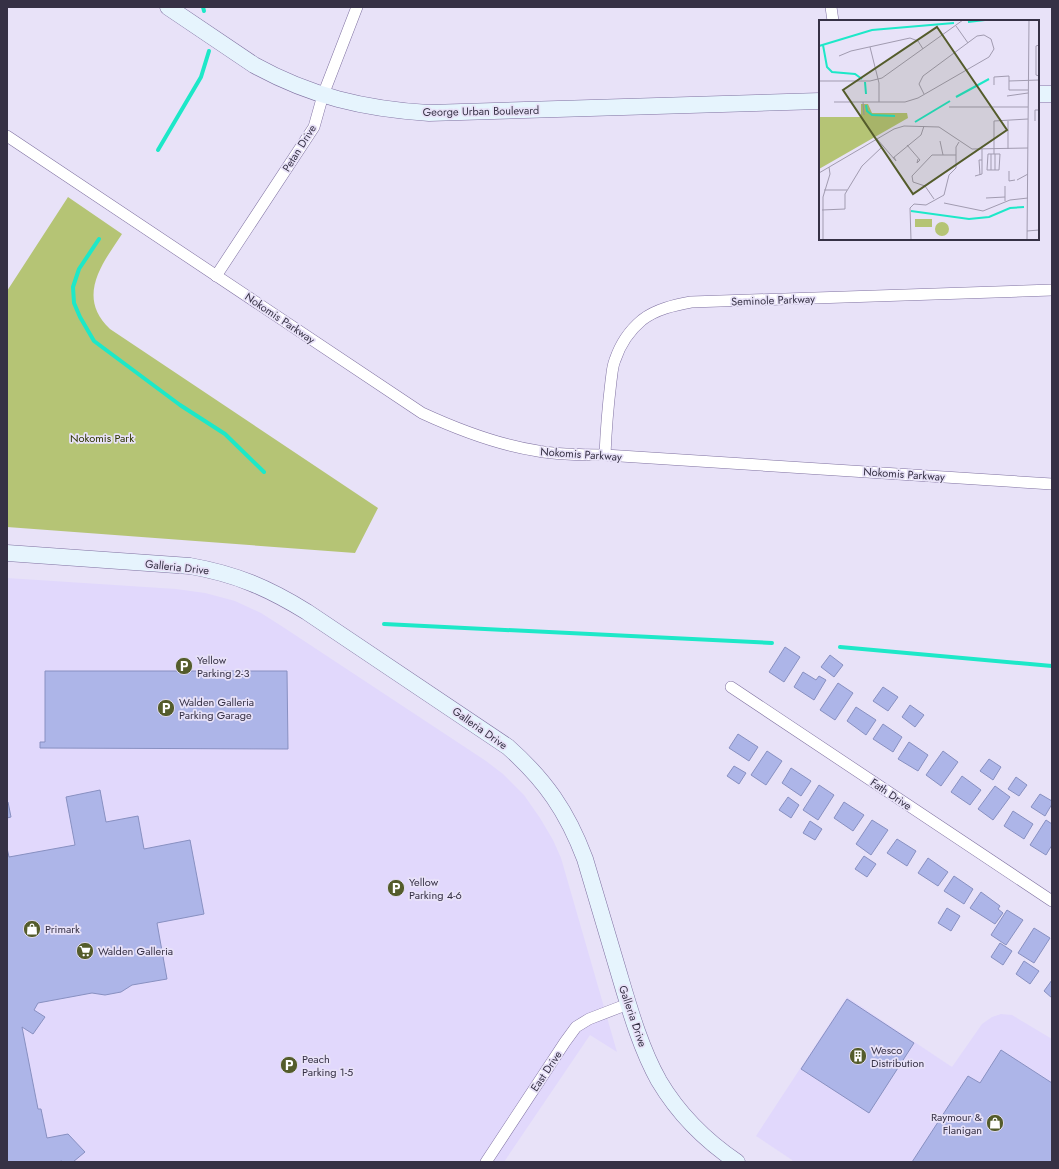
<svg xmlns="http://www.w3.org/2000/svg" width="1059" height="1169" font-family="Jost,sans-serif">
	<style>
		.built { fill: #e1d8fc }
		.green { fill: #b5c475 }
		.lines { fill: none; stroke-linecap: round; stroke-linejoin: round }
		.stream { stroke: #1de8c8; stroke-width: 4 }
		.building { fill: #adb5e8; stroke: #8890c1 }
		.street-casing { stroke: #7f71a1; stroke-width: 12 }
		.secondary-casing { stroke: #7f71a1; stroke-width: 17 }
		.street { stroke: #fff; stroke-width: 11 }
		.secondary { stroke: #e6f4fd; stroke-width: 16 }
		.labels { text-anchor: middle; stroke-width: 3.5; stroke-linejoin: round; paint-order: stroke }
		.street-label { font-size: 11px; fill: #363145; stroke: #e8e2f8 }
		.park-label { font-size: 11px; fill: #2e3500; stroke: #e8e2f8 }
		.poi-label { font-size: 11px; fill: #363145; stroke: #e8e2f8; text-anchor: start }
		.inset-river { fill: none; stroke: #1de8c8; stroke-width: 2 }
		.inset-road { fill: none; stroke: #a19bb0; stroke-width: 1 }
		.view { fill: #545c2b; fill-opacity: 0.15; stroke: #545c2b; stroke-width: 2 }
		.inset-edge { fill: none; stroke: #363145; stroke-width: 2 }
	</style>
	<rect width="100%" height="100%" fill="#e8e2f8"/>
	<g class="built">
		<polygon points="7,578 176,589 205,593 235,601 261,613 283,627 486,761 503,774 524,795 540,818 553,840 561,858 617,1052 590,1035 504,1162 7,1162"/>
		<polygon points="847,997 952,1067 982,1024 992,1017 1001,1014 1012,1015 1052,1039 1052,1162 793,1162 792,1160 756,1136"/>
	</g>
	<path class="green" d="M 68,197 L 122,234 C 102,264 76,297 110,329 L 378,508 L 355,553 L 7,527 L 7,291 Z"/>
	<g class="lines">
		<g class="stream">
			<polyline points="203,7 204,11"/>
			<polyline points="158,150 201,77 209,51"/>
			<polyline points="99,239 79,269 73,287 74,303 80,317 94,341 180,405 225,434 264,472"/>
			<polyline points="384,624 772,643"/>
			<polyline points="840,647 1052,666"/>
		</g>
	</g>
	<g class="building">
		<polygon points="785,647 800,657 784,682 769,672"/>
		<polygon points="830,655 843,665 834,677 821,667"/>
		<polygon points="45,671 287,671 288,749 40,748 40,742 45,742"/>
		<polygon points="803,672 816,680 819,676 826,680 814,700 794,687"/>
		<polygon points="838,683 853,693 835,720 820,710"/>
		<polygon points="883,687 898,697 888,711 873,701"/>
		<polygon points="910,705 924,715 915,727 902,717"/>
		<polygon points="856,707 876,720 866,735 847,721"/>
		<polygon points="883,724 902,737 893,752 873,739"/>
		<polygon points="738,734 758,747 749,761 729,748"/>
		<polygon points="909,742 928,755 918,771 898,759"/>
		<polygon points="767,751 782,761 766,785 751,775"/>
		<polygon points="943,751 958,762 941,786 926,775"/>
		<polygon points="989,759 1001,767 993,780 980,771"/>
		<polygon points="734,766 746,773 739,784 727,776"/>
		<polygon points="791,768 811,781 801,796 782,783"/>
		<polygon points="962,776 981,790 970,805 951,792"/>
		<polygon points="1016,777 1027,785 1019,796 1008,789"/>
		<polygon points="819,785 834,795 818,820 803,810"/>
		<polygon points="995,786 1010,797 993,820 978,809"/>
		<polygon points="100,790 106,822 138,816 144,849 190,840 204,914 157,923 167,979 132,985 121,992 105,995 92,993 38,1003 34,1010 45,1017 33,1034 22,1027 38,1109 41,1109 47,1138 68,1134 85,1152 73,1162 63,1162 62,1161 57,1162 7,1162 7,848 9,857 75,845 66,797"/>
		<polygon points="1040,794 1052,801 1052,804 1045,816 1031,807"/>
		<polygon points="788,797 799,805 791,818 779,810"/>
		<polygon points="8,802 11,817 7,818 7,803"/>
		<polygon points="844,802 864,815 853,831 834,818"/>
		<polygon points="1013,811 1033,824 1024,839 1004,826"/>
		<polygon points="872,820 888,830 871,855 856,844"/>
		<polygon points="1046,820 1052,824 1052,845 1046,855 1030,845"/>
		<polygon points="810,821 822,829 815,840 803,833"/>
		<polygon points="897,839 916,851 907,866 887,853"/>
		<polygon points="864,856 876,864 867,877 855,869"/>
		<polygon points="928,858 948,872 938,886 918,873"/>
		<polygon points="954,876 973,889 964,904 944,891"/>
		<polygon points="981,892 1000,906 998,909 1003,913 995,924 970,908"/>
		<polygon points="947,908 960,916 951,931 938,923"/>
		<polygon points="1007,910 1023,920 1006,945 991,935"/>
		<polygon points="1034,928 1050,938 1034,963 1018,953"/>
		<polygon points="1000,943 1012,951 1003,965 991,957"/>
		<polygon points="1024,961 1039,971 1030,984 1016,974"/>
		<polygon points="1052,980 1052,998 1044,991"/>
		<polygon points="847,999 914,1043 869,1113 801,1069"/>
		<polygon points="1001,1050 1052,1083 1052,1162 912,1162 968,1076 980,1083"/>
	</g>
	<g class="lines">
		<defs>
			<g id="street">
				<polyline points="831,7 833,21"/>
				<path d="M 7,136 L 422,413 C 459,430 498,445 538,451 C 560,455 583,455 605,455 L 1052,484"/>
				<polyline points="216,276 314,127 323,95 357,7"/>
				<path d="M 605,455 C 606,430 608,406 611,381 C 612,375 612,367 615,360 C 620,345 630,330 642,320 C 656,309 675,305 691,302 L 1052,290"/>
				<polyline points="731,687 1052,901"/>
				<polyline points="486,1162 565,1042 576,1027 589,1019 628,1004"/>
			</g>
			<g id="secondary">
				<path d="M 168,7 L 254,65 C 310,96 364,109 429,113 L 820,101"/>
				<polyline points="1038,94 1052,94"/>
				<path d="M 7,553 L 190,566 C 236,574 268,588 307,612 L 508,747 C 545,780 567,811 585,859 C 596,896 607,933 618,970 C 629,1007 640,1047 659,1081 C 678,1113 706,1141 737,1162"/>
			</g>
		</defs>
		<use href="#street" class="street-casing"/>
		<use href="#secondary" class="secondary-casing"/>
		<use href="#street" class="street"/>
		<use href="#secondary" class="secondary"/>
	</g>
	<defs>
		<symbol id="parking-disc" viewBox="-11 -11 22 22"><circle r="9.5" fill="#545c2b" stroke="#e8e2f8"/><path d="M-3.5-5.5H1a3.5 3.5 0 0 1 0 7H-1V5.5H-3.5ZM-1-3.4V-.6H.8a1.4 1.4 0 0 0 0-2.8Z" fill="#fff"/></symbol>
		<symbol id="shop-disc" viewBox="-11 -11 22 22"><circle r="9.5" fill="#545c2b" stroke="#e8e2f8"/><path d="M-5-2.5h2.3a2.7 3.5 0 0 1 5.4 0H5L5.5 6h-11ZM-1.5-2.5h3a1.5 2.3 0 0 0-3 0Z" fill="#fff"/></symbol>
		<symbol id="supermarket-disc" viewBox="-11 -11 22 22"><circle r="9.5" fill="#545c2b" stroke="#e8e2f8"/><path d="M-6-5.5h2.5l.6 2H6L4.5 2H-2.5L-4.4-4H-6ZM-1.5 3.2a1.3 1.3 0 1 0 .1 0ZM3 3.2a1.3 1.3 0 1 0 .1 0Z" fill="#fff"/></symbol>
		<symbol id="building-disc" viewBox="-11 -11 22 22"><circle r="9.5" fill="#545c2b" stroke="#e8e2f8"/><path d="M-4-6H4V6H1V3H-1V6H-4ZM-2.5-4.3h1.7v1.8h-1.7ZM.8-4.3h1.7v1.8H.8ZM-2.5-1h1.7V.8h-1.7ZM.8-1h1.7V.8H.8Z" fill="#fff"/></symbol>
	</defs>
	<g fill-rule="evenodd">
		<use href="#parking-disc" x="174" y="656" width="20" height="20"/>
		<use href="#parking-disc" x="156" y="698" width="20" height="20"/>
		<use href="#parking-disc" x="386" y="878" width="20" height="20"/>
		<use href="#shop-disc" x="22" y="919" width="20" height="20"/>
		<use href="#supermarket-disc" x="75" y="941" width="20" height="20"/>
		<use href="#building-disc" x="848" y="1046" width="20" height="20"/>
		<use href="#parking-disc" x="279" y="1055" width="20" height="20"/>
		<use href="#shop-disc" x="985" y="1113" width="20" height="20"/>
	</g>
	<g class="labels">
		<g class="street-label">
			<text transform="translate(481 111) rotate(-1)" y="4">George Urban Boulevard</text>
			<text transform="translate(299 148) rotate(-58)" y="4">Petan Drive</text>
			<text transform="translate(773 300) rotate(-2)" y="4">Seminole Parkway</text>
			<text transform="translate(280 318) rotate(34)" y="4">Nokomis Parkway</text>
			<text transform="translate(581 454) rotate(4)" y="4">Nokomis Parkway</text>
			<text transform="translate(904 474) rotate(4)" y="4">Nokomis Parkway</text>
			<text transform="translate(177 567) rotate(6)" y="4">Galleria Drive</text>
			<text transform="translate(480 728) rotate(35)" y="4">Galleria Drive</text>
			<text transform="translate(891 794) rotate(34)" y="4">Fath Drive</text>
			<text transform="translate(633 1016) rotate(71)" y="4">Galleria Drive</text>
			<text transform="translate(546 1071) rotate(-56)" y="4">East Drive</text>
		</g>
		<g class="park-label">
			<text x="102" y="442">Nokomis Park</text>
		</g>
		<g class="poi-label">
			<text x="197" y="664">Yellow<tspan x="197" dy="13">Parking 2-3</tspan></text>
			<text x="179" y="706">Walden Galleria<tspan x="179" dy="13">Parking Garage</tspan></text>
			<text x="409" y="886">Yellow<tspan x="409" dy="13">Parking 4-6</tspan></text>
			<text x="45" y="933">Primark</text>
			<text x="98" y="955">Walden Galleria</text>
			<text x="871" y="1054">Wesco<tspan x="871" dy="13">Distribution</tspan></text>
			<text x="302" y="1063">Peach<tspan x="302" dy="13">Parking 1-5</tspan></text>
			<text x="982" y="1121" text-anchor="end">Raymour &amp;<tspan x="982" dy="13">Flanigan</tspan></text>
		</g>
	</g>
	<g transform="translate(819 20)">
		<rect width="220" height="220" fill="#e8e2f8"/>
		<path d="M 42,84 L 49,84 L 53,93 L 88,93 L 89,98 L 0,149 L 1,97 L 42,97 ZM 96,199 L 113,199 L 113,207 L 96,207 ZM116 209a7 7 0 1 1 14 0a7 7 0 1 1-14 0Z" fill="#b5c475"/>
		<path class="inset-river" d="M 149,2 L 166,0M 4,25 L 8,47 L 13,52 L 36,54 L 43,59M 0,26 L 53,10 L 135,3M 46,62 L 47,74M 137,77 L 170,59M 47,85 L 48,91 L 53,95 L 76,96M 96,102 L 131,81M 92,191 L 150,199 L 170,197 L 191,188 L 205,187"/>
		<path class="inset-road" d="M 137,6 L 149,23M 220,25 L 217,26 L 217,55 L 220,56M 51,27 L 60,63 L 60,82M 20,36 L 32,31 L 91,18 L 99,21 L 104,29M 0,61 L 51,61 L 63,58 L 144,0M 190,61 L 220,60M 175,65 L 175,57 L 190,56 L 190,70 L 209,70M 188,76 L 209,73M 15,82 L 86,82 L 99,78 L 170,37 L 175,29 L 172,19 L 165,15 L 158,16 L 104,56 L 100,64 L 105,74M 44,82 L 45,95M 130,87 L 209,87M 189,101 L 189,129M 216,101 L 216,90 L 220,90M 58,119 L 77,141 L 75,137M 121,121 L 124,135M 88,125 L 101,140 L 98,143 L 99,139M 175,134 L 181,134 L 180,150 L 168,150 L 169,134 L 175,134 L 175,101 L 209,99M 74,138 L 102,115 L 105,106M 172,150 L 172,134M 176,150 L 176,134M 190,151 L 190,161 L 196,160M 0,153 L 75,109 L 85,106 L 120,107 L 153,129 L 209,128M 161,155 L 160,140 L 163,140M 156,156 L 163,154 L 163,129M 198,160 L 209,154M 186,166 L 186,181M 5,170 L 28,170M 167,178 L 186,177M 115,179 L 106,166 L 94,162 L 93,156 L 113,135 L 137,135M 125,183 L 164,191 L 191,180 L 209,178M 3,190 L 26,189 L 26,174 L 43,146 L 63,127M 208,211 L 220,210M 4,220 L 4,177 L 11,154 L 10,147M 92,220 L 91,188 L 95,184 L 107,185 L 125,175 L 130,155 L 137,148 L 137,127 L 140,122M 208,220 L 210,0"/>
		<path class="view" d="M 118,7 L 188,110 L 94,174 L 24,70 Z"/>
		<rect width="220" height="220" class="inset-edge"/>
	</g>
	<rect width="1059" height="1169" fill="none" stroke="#363145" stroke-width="16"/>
</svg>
